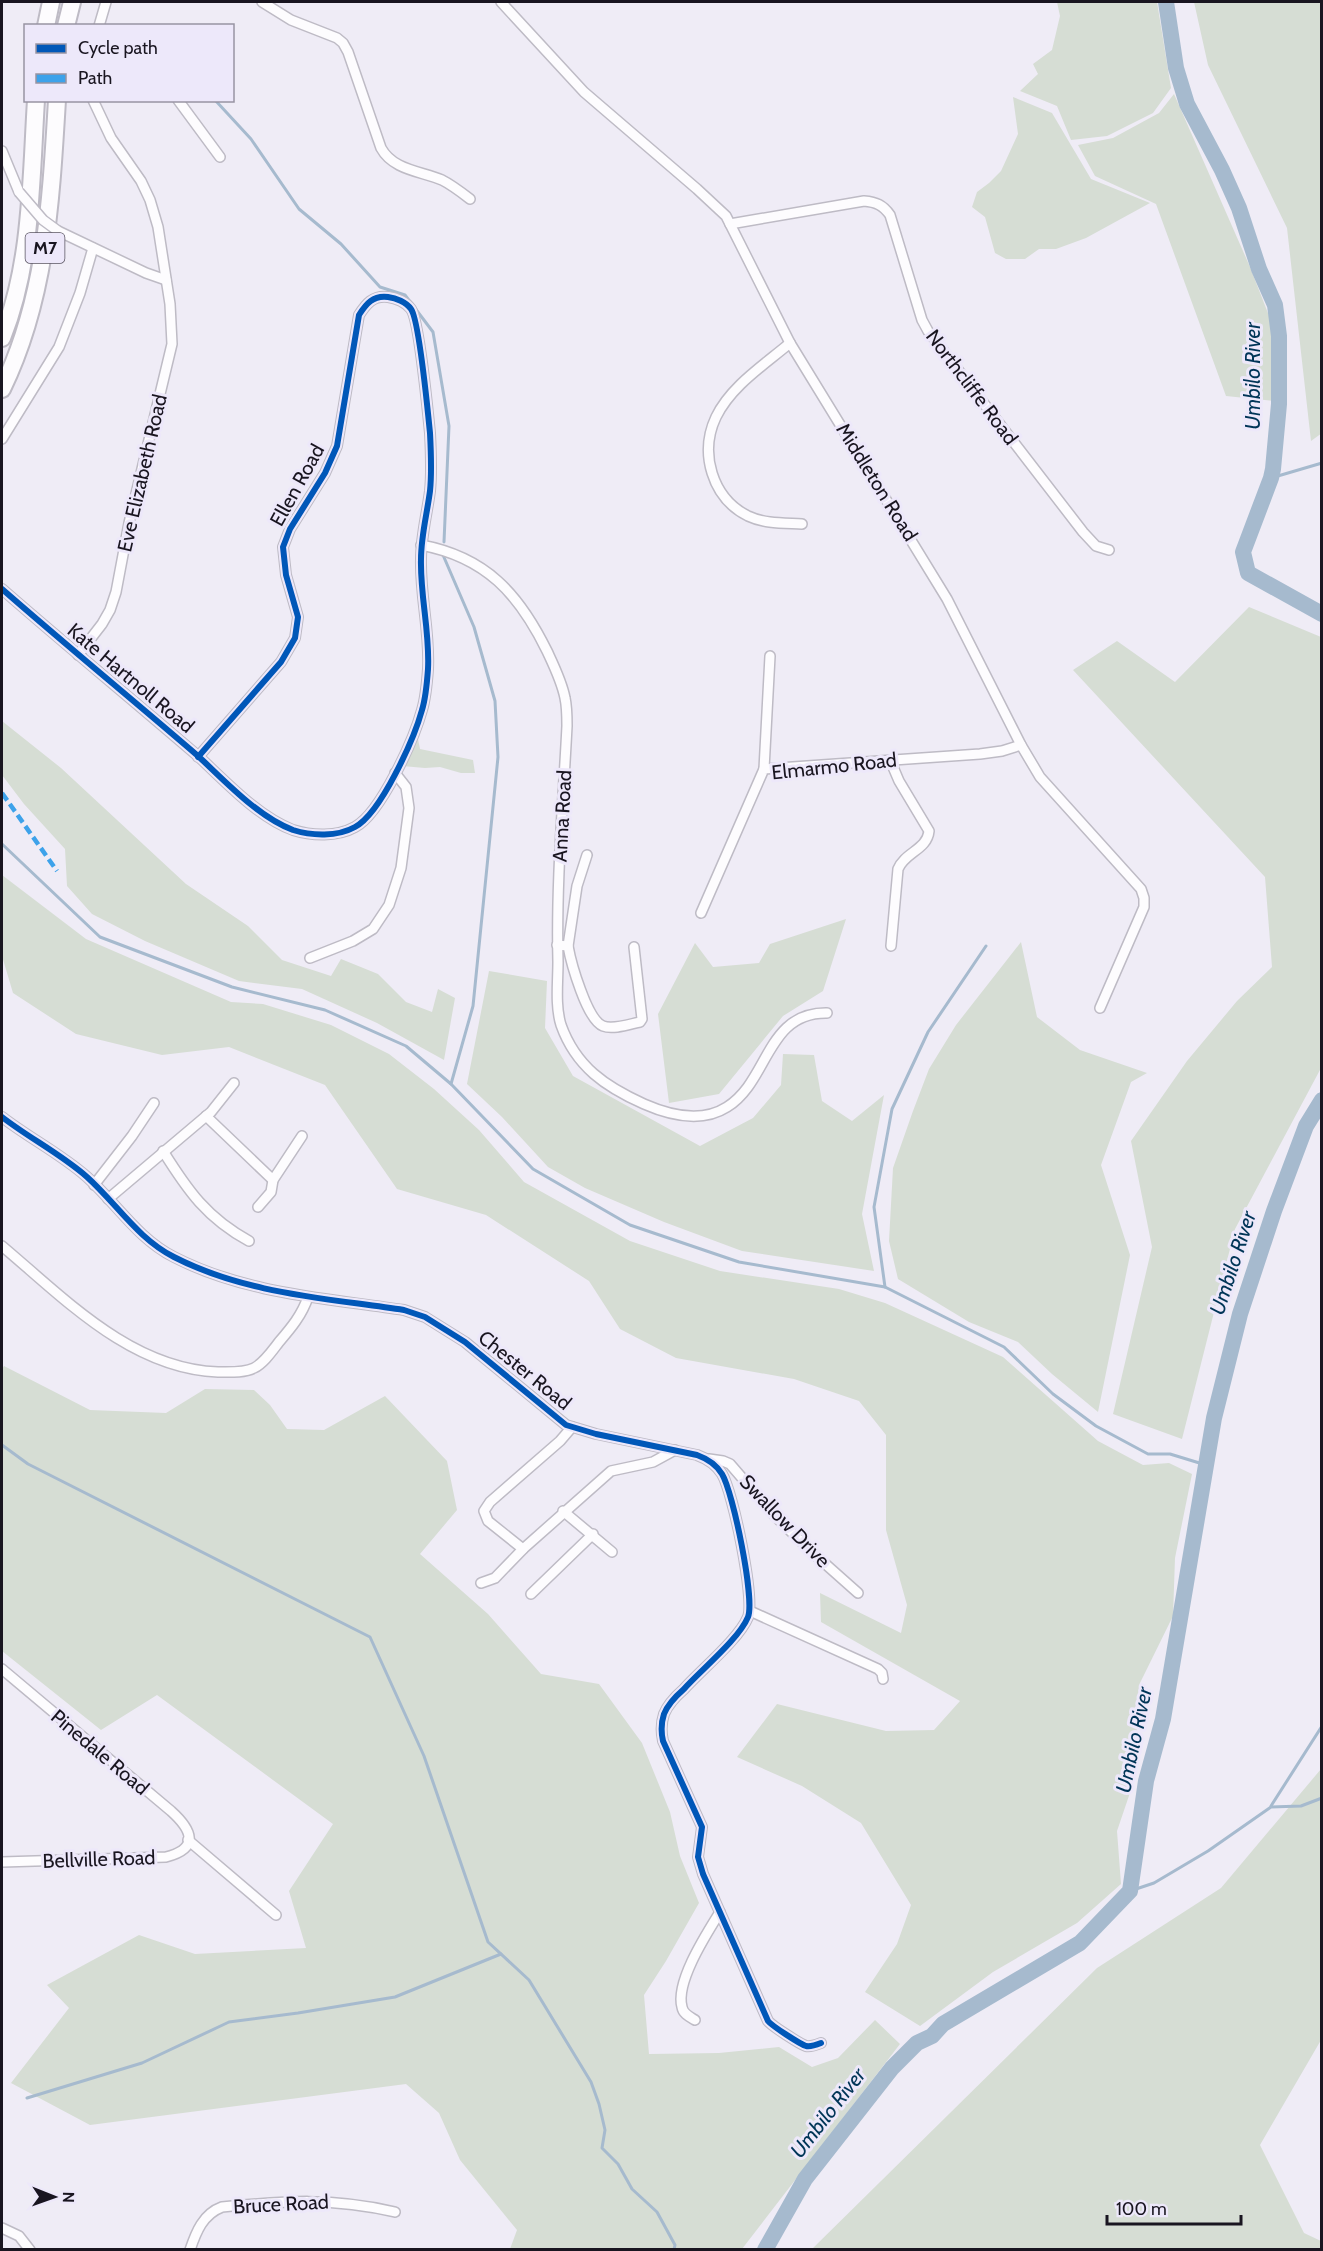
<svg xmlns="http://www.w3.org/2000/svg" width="1323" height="2251" font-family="Cabin,sans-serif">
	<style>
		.green { fill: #d6ddd4 }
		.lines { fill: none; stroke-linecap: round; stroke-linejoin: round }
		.stream { stroke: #a6bace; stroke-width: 3 }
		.river { stroke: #a6bace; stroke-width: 16 }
		.street-casing { stroke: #bebbc5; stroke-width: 12 }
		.highway-casing { stroke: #bebbc5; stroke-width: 20 }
		.street { stroke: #fdfcfe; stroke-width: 9 }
		.highway { stroke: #fdfcfe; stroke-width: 16 }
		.street-bridge-casing { stroke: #bebbc5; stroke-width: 12; stroke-linecap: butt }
		.street-bridge { stroke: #fdfcfe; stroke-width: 9 }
		.quiet { stroke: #3da2ea; stroke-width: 4.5; stroke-dasharray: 9 4.5; stroke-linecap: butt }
		.cycleway-casing { stroke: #ede8fa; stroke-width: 10 }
		.cycleway { stroke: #0057b8; stroke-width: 6 }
		.labels { text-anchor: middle; stroke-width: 6; stroke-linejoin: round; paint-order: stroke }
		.shield { fill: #ede8fa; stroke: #595461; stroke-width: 1.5 }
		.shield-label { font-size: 18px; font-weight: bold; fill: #191520 }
		.street-label { font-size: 20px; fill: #191520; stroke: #ede8fa }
		.water-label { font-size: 21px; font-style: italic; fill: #003557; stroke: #ede8fa }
	</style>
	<rect width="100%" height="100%" fill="#efecf6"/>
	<g class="green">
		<polygon points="1057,2 1157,2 1171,88 1153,113 1107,136 1071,140 1057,106 1020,91 1038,74 1033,64 1052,50 1060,16"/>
		<polygon points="1194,2 1321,2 1322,433 1311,441 1287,228 1208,65"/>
		<polygon points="1174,94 1250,267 1271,321 1275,401 1226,396 1156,204 1095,176 1078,145 1113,138 1159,113"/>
		<polygon points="1013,97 1052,113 1091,179 1150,203 1086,238 1056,249 1039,249 1025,259 1006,259 995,253 985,217 972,207 977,192 989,183 1001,171 1018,134"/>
		<polygon points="1249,607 1321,637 1321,1068 1235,1229 1182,1439 1113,1414 1152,1247 1131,1141 1187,1061 1237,1001 1272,967 1265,877 1073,670 1117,641 1175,682"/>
		<polygon points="2,721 61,768 186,884 248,926 282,960 331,976 341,959 378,974 406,1002 432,1012 438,989 455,998 444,1060 377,1023 302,989 239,981 145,941 92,914 67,886 65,849 24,804 2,775"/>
		<polygon points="418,739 420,749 473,760 475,773 461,773 440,767 425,768 402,766"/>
		<polygon points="2,875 86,939 231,1002 263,1004 331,1025 389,1054 434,1089 479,1130 524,1182 630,1241 720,1271 839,1289 885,1303 1003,1357 1098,1441 1143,1465 1169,1463 1192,1474 1175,1558 1173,1616 1140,1683 1134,1781 1117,1831 1121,1884 1077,1923 993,1972 920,2026 865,1992 897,1944 911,1905 861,1823 802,1786 737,1757 777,1704 886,1731 934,1730 960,1701 821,1622 820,1593 901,1633 907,1605 886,1530 886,1435 859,1401 794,1379 676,1358 620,1329 589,1281 486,1215 397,1189 325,1085 229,1047 162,1055 76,1034 13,993 2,956"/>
		<polygon points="846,919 823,991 783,1016 719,1094 669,1103 658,1014 695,943 713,967 759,963 770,944"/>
		<polygon points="1021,942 1037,1017 1080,1050 1147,1073 1131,1082 1101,1165 1130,1255 1098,1412 1052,1374 1018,1342 969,1322 898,1279 889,1241 893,1168 913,1111 929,1069 956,1025"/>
		<polygon points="489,971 547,981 545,1028 573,1076 700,1146 753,1118 781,1085 783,1054 814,1055 822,1101 852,1121 884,1095 862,1214 874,1271 742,1251 664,1222 585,1188 548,1167 502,1117 467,1084"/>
		<polygon points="4,1366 90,1410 166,1413 205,1389 254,1390 270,1405 287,1429 324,1430 385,1396 447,1461 457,1510 420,1554 488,1614 541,1674 599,1684 642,1743 670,1812 680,1856 699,1903 666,1961 644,1995 649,2054 719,2053 779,2047 812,2067 838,2058 875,2020 900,2044 742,2249 510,2249 517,2230 460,2160 439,2113 406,2084 90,2125 11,2083 69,2008 47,1985 139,1935 195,1954 306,1948 289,1891 333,1824 157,1695 101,1730 2,1651 2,1369"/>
		<polygon points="1321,1769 1321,2040 1260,2145 1304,2233 1321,2241 1321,2249 812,2249 1097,1968 1221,1888"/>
	</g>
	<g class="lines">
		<g class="stream">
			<polyline points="215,100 251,139 299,209 341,244 380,287 405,295 433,332 449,426 444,542"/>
			<polyline points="1271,478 1322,463"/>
			<polyline points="443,555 474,627 495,701 498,757 473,1006 451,1084"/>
			<polyline points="2,844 100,937 232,987 325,1010 406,1046 451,1084 533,1169 630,1225 739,1262 885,1287 1004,1347 1053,1394 1096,1426 1148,1454 1170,1454 1206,1465"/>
			<polyline points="885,1287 874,1207 892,1109 928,1032 986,946"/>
			<polyline points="2,1445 28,1464 370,1637 424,1756 488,1942 529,1980 591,2082 599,2104 605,2130 602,2148 618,2164 632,2189 657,2212 675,2245 674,2250"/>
			<polyline points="1271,1806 1322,1726"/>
			<polyline points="1130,1891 1154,1883 1208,1851 1271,1807 1301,1806 1322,1798"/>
			<polyline points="27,2098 142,2063 229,2022 298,2013 395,1997 501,1954"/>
		</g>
		<g class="river">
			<polyline points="1166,2 1176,68 1187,104 1222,170 1239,208 1259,269 1275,305 1279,336 1279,404 1273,469 1271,478 1243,552 1248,573 1322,614"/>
			<polyline points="765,2250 805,2179 892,2068 917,2043 932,2036 943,2024 1080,1943 1130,1891 1146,1781 1163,1719 1214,1418 1240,1314 1274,1211 1306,1126 1322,1100"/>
		</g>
		<defs>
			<g id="street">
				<path d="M 262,2 L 291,20 L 337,38 L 343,43 L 348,52 L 381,148 C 393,170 420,171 442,180 C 452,185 461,192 470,199"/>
				<polyline points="501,2 584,92 697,189 726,216 790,343 947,599 1021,745 1040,777 1141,889 1144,898 1144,907 1100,1008"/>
				<polyline points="99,26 106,2"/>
				<polyline points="178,100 220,157"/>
				<polyline points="2,151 19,192"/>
				<path d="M 730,224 L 864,201 C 876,202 883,205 890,215 L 922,320 L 928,331 L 1083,532 L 1096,546 L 1109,550"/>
				<polyline points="58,231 146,273 166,280"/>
				<path d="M 790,343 C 764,365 731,386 716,417 C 699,453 712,498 748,516 C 765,524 784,523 802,524"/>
				<polyline points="2,439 59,347 80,293 93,248"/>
				<path d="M 421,545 C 486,557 519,594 547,651 C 554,666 562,682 565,698 C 567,707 567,717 567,726 C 563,805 556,883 558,962 C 558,982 555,1006 561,1025 C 576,1067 606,1087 644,1104 C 669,1115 702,1123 727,1107 C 769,1081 766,1012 827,1013"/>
				<path d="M 2,589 C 66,645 133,700 198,756 C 225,781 258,817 293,830 C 312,836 337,837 355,827 C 381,813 414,739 422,710 C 426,697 427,683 428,669 C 430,632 420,596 421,559 C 421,536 427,514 430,491 C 432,472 431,452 430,433 C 428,413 419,320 411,309 C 406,302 396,298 388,297 C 373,295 366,304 359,315 L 337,446 L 325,473 L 290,529 L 283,547 L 286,575 L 298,617 L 295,638 L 281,662 L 198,757"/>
				<polyline points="78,655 102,624 110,610 116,592 129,523 172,344 170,304 158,227 150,200 141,181 111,138 93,100"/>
				<path d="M 890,760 L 899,781 L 929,831 C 927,850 905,852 898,869 L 891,946"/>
				<polyline points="764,769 770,656"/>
				<polyline points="701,913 764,769 980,754 1002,751 1021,745"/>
				<path d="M 557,945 L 568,946 C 571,963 587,1020 603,1026 C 613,1030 630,1024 640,1022 L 642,1019 L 634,947"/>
				<polyline points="568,946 577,886 587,855"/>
				<polyline points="310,958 353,941 373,929 389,905 401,868 409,808 406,787 395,773"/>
				<polyline points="206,1116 273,1180"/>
				<path d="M 2,1117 C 29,1138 61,1154 87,1177 C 117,1204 138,1239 174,1257 C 246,1294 326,1298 404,1310 L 425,1317 L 465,1342 L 566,1425 L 596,1434 L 697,1455 C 708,1459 716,1464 722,1474 C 733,1492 755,1599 748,1617 C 739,1639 701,1670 684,1689 C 676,1696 668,1704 664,1714 C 661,1723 661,1732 663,1741 L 702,1827 L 698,1857 L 703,1874 L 768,2021 C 772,2026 800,2044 806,2046 C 811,2047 816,2045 821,2043"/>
				<path d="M 163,1151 C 188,1191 207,1218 249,1241"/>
				<polyline points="94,1185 132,1136 154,1103"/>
				<polyline points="108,1199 211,1112 234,1083"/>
				<polyline points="258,1207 271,1192 273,1180 302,1136"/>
				<path d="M 2,1246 C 64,1298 131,1369 218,1372 C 229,1372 244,1373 254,1368 C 264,1363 272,1351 279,1342 C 291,1328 302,1315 308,1297"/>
				<polyline points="572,1427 560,1441 490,1502 484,1511 488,1521 523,1549 611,1471 653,1462 675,1450"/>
				<polyline points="709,1459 723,1461 730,1464 775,1516 813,1553 858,1593"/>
				<polyline points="563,1511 612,1552"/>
				<polyline points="481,1583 495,1578 523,1549"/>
				<polyline points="531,1594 593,1534"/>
				<polyline points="750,1611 878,1669 882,1673 883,1679"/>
				<path d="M 2,1669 L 171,1811 C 191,1829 201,1848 166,1857 L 2,1862"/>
				<polyline points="188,1840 276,1915"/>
				<path d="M 695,2020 C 690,2017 683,2014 682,2007 C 675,1982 707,1933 720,1912"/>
				<polyline points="2,2228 19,2236 30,2250"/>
				<path d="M 190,2250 C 196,2232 203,2214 222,2207 C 284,2201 333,2197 395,2212"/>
			</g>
			<g id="highway">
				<polyline points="46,26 51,2"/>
				<polyline points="66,26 72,2"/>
				<path d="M 2,338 C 32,264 31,179 36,100"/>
				<path d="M 2,389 C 46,299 51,200 57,100"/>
			</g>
		</defs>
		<use href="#street" class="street-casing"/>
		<use href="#highway" class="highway-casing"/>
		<use href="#street" class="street"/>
		<use href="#highway" class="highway"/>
		<defs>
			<polyline id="street-bridge" points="19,192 43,220 58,231"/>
		</defs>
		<use href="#street-bridge" class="street-bridge-casing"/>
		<use href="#street-bridge" class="street-bridge"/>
		<polyline class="quiet" points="2,793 57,871"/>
		<defs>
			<g id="cycleway">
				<path d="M 2,589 C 66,645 133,700 198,756 C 225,781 258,817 293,830 C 312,836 337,837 355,827 C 381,813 414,739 422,710 C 426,697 427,683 428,669 C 430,632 420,596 421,559 C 421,536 427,514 430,491 C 432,472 431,452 430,433 C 428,413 419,320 411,309 C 406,302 396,298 388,297 C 373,295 366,304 359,315 L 337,446 L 325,473 L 290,529 L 283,547 L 286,575 L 298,617 L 295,638 L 281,662 L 198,757"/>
				<path d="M 2,1117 C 29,1138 61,1154 87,1177 C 117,1204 138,1239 174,1257 C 246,1294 326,1298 404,1310 L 425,1317 L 465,1342 L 566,1425 L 596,1434 L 697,1455 C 708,1459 716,1464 722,1474 C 733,1492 755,1599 748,1617 C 739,1639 701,1670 684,1689 C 676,1696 668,1704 664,1714 C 661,1723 661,1732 663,1741 L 702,1827 L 698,1857 L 703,1874 L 768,2021 C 772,2026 800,2044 806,2046 C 811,2047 816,2045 821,2043"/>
			</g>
		</defs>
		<use href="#cycleway" class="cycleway-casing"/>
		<use href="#cycleway" class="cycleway"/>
	</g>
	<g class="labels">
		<rect class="shield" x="25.5" y="233" width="39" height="30" rx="4.5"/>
		<g class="shield-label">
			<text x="45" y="254">M7</text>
		</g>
		<g class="street-label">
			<text transform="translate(972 387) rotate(53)" y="7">Northcliffe Road</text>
			<text transform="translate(142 473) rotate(-77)" y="7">Eve Elizabeth Road</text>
			<text transform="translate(877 482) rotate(58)" y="7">Middleton Road</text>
			<text transform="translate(297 485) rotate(-61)" y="7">Ellen Road</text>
			<text transform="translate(131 678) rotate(40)" y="7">Kate Hartnoll Road</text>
			<text transform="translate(834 766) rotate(-6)" y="7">Elmarmo Road</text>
			<text transform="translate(562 816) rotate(-87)" y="7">Anna Road</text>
			<text transform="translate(525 1370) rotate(39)" y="7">Chester Road</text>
			<text transform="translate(785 1521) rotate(46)" y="7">Swallow Drive</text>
			<text transform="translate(100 1752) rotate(40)" y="7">Pinedale Road</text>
			<text transform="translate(99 1859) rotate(-2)" y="7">Bellville Road</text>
			<text transform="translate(281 2204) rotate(-3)" y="7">Bruce Road</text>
		</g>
		<g class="water-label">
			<text transform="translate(1253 376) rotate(-90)" y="7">Umbilo River</text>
			<text transform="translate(1233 1263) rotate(-72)" y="7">Umbilo River</text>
			<text transform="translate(1134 1740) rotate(-78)" y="7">Umbilo River</text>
			<text transform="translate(828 2113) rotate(-52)" y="7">Umbilo River</text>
		</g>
	</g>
	<rect width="1323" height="2251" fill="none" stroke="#191520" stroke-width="6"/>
	<rect x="24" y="24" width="210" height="78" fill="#ede8fa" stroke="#9894a3" stroke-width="1.5"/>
	<rect x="36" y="44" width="30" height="9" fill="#0057b8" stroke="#9894a3" stroke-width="1.5"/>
	<text x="78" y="54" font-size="18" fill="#191520">Cycle path</text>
	<rect x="36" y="74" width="30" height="9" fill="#3da2ea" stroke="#9894a3" stroke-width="1.5"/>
	<text x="78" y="84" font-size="18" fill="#191520">Path</text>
	<g transform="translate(54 2197) rotate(91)" stroke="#ede8fa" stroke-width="4.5" paint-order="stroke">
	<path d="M0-4.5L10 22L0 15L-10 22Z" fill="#191520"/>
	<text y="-9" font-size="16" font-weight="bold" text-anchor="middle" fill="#191520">N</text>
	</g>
	<path d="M1107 2215v9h134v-9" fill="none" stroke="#191520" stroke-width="3"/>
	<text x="1116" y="2215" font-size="18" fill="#191520" stroke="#ede8fa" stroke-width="4.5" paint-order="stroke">100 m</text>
</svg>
